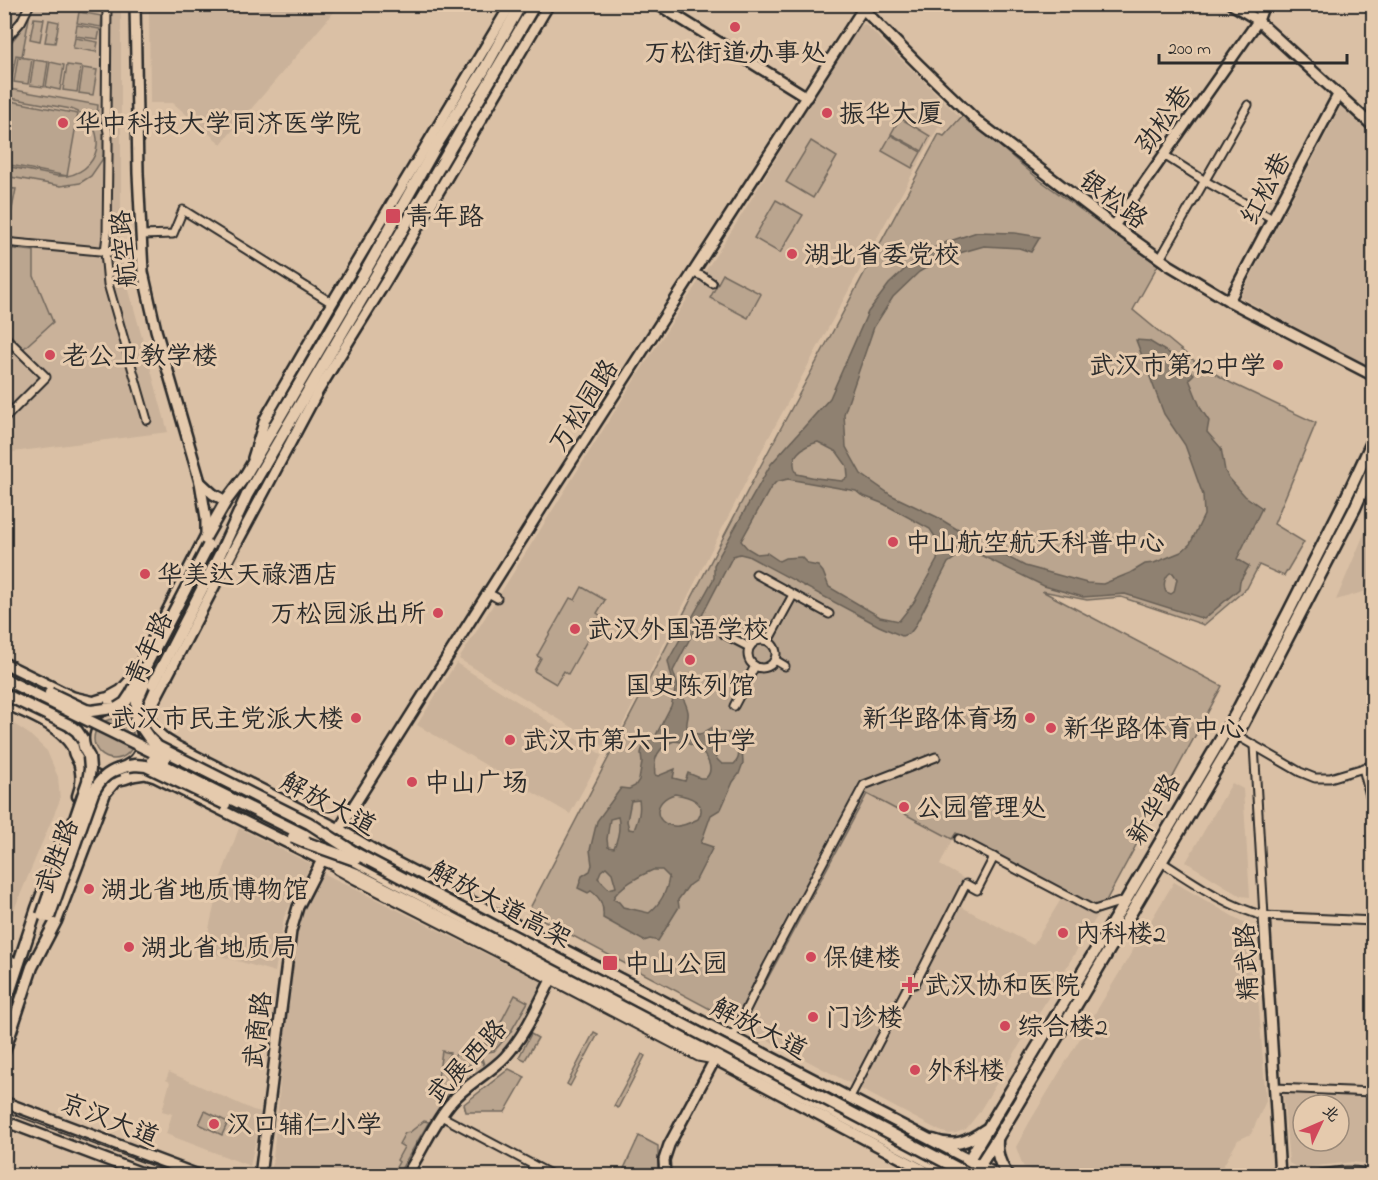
<svg xmlns="http://www.w3.org/2000/svg" width="1378" height="1180" font-family="'Indie Flower','LXGW WenKai TC',sans-serif">
	<style>
		.built { fill: #cab29a; fill-rule: evenodd }
		.green { fill: #baa58f; stroke: #72685d; stroke-width: 1.5 }
		.water { fill: #8f8171; stroke: #675f55; stroke-width: 1.5; fill-rule: evenodd }
		.lines { fill: none; stroke-linecap: round; stroke-linejoin: round }
		.street-casing { stroke: #2b2b2b; stroke-width: 11 }
		.secondary-casing { stroke: #2b2b2b; stroke-width: 14 }
		.primary-casing { stroke: #2b2b2b; stroke-width: 15 }
		.street { stroke: #e5caad; stroke-width: 7 }
		.secondary { stroke: #e5caad; stroke-width: 9 }
		.primary { stroke: #e5caad; stroke-width: 10 }
		.rail { stroke: #2b2b2b; stroke-width: 1.5 }
		.primary-bridge-casing { stroke: #2b2b2b; stroke-width: 15; stroke-linecap: butt }
		.primary-bridge { stroke: #e5caad; stroke-width: 10 }
		.poi-dot { fill: #d1495b; stroke: #e5caad; stroke-width: 2 }
		.labels { text-anchor: middle; stroke-width: 6; stroke-linejoin: round; paint-order: stroke }
		.poi-label { font-size: 26px; fill: #2b2b2b; stroke: #e5caad; text-anchor: start }
		.street-label { font-size: 26px; fill: #2b2b2b; stroke: #e5caad }
	</style>
	<rect width="100%" height="100%" fill="#dac0a5"/>
	<filter id="ink" filterUnits="userSpaceOnUse"><feTurbulence type="fractalNoise" baseFrequency=".0167" numOctaves="2"/><feDisplacementMap in="SourceGraphic" scale="12" xChannelSelector="R" yChannelSelector="G"/><feConvolveMatrix kernelMatrix="1 2 1 2 8 2 1 2 1" color-interpolation-filters="sRGB"/></filter>
	<g filter="url(#ink)">
		<g class="built">
			<polygon points="4,5 121,5 121,254 124,272 168,432 5,453"/>
			<polygon points="149,5 149,4 340,5 221,144 173,103 150,103"/>
			<polygon points="865,24 960,117 945,132 939,126 882,229 762,450 610,750 459,659 635,379 736,224 856,28"/>
			<polygon points="1341,106 1373,135 1374,357 1369,367 1240,297"/>
			<polygon points="1373,518 1373,589 1336,600 1370,520"/>
			<polygon points="456,663 602,755 570,814 417,725"/>
			<polygon points="5,718 29,734 47,751 58,777 60,800 5,931"/>
			<polygon points="1232,783 1243,789 1250,897 1241,896 1186,862"/>
			<polygon points="867,794 952,839 955,833 940,865 970,882 958,905 1033,945 1066,891 1101,910 978,1114 966,1129 956,1133 949,1134 940,1131 742,1026"/>
			<polygon points="239,828 311,864 284,917 275,972 204,951 220,880"/>
			<polygon points="323,873 542,982 515,1033 504,1048 485,1068 446,1104 400,1175 271,1176 278,1109 288,979 296,925"/>
			<polygon points="1174,882 1253,928 1266,1101 1251,1134 1238,1140 1218,1175 1040,1175 1023,1166 1016,1147 1029,1123"/>
			<polygon points="169,1072 253,1110 262,1112 250,1166 166,1134 172,1114 162,1111 170,1082 166,1080"/>
			<path d="M 1283,1091 L 1373,1094 L 1373,1164 L 1352,1162 L 1298,1168 L 1289,1163 ZM 1303,1105 L 1339,1105 L 1339,1141 L 1303,1141 Z"/>
		</g>
		<g class="green">
			<polygon points="79,12 102,16 101,27 77,23"/>
			<polygon points="30,13 22,56 16,55 11,83 5,81 5,50 20,31"/>
			<polygon points="34,18 44,19 40,41 30,39"/>
			<polygon points="49,20 59,22 55,43 45,42"/>
			<polygon points="77,25 100,29 98,39 75,36"/>
			<polygon points="75,38 98,42 96,52 73,48"/>
			<polygon points="18,57 32,59 28,84 14,82"/>
			<polygon points="34,60 48,62 44,87 30,85"/>
			<polygon points="50,62 64,65 60,90 46,87"/>
			<polygon points="67,65 81,67 77,92 63,90"/>
			<polygon points="83,68 97,70 93,95 79,93"/>
			<path d="M 4,88 L 98,105 L 97,116 L 104,128 L 106,148 L 102,160 L 91,176 L 80,183 L 61,186 L 5,176 L 5,166 L 57,176 L 67,176 L 5,164 L 5,100 L 78,114 L 67,176 C 105,169 108,121 71,109 L 5,97 Z"/>
			<polygon points="963,115 1041,181 1158,265 1133,310 1197,363 1231,383 1316,423 1274,524 1304,542 1284,576 1259,565 1247,588 1204,625 1121,597 1087,600 1042,591 1222,686 1101,910 956,833 952,839 867,794 742,1026 528,912 761,465 939,134 944,136"/>
			<polygon points="900,118 930,136 922,151 891,134"/>
			<polygon points="891,135 921,152 912,168 882,151"/>
			<polygon points="811,141 837,157 813,198 786,182"/>
			<polygon points="4,188 16,189 11,214 5,213"/>
			<polygon points="776,200 803,215 780,253 754,238"/>
			<polygon points="4,248 34,251 34,276 53,322 23,349 5,330"/>
			<polygon points="723,274 761,294 748,318 710,298"/>
			<polygon points="582,587 605,600 597,613 601,616 568,674 564,671 556,684 534,671 541,658 537,656 570,598 575,600"/>
			<circle cx="114" cy="739" r="20"/>
			<polygon points="515,995 528,1002 510,1033 494,1051 488,1052 480,1050 484,1043 489,1045"/>
			<polygon points="594,1032 598,1034 570,1086 567,1084"/>
			<polygon points="531,1034 538,1038 525,1060 519,1057"/>
			<polygon points="442,1051 450,1053 446,1061 451,1064 456,1054 474,1058 476,1053 481,1055 484,1065 479,1058 457,1074 454,1088 440,1102 436,1100 435,1098"/>
			<polygon points="642,1054 645,1056 618,1108 614,1106"/>
			<polygon points="509,1069 525,1077 505,1112 466,1112 464,1104"/>
			<polygon points="205,1111 228,1122 222,1135 199,1124"/>
			<polygon points="424,1121 429,1122 400,1171 395,1169 399,1162 397,1160 404,1147 399,1144 405,1133 410,1132"/>
			<polygon points="639,1136 658,1146 658,1175 621,1175"/>
		</g>
		<path class="water" d="M 977,232 L 1015,233 L 1040,237 L 1031,252 L 1019,248 L 984,246 L 963,252 L 941,259 L 919,272 L 893,297 L 874,327 L 844,414 L 846,447 L 861,474 L 891,495 L 937,517 L 973,539 L 1025,566 L 1087,583 L 1103,584 L 1130,573 L 1145,564 L 1154,563 L 1181,552 L 1190,544 L 1204,515 L 1203,495 L 1185,445 L 1164,414 L 1136,340 L 1149,341 L 1172,355 L 1194,374 L 1189,379 L 1201,409 L 1209,421 L 1207,432 L 1221,448 L 1225,471 L 1229,478 L 1245,496 L 1262,508 L 1237,559 L 1249,566 L 1240,581 L 1239,589 L 1204,619 L 1125,594 L 1083,597 L 1044,586 L 974,552 L 965,551 L 948,563 L 914,628 L 910,633 L 902,636 L 879,626 L 748,556 L 740,554 L 733,556 L 673,671 C 675,677 677,684 679,690 C 682,697 687,704 688,712 C 689,717 686,722 687,726 C 689,731 693,734 698,734 C 704,735 708,728 714,727 L 722,733 L 731,733 L 739,741 L 742,747 L 743,763 L 739,774 L 733,782 L 721,809 L 711,815 L 701,843 L 713,847 L 696,880 L 689,885 L 678,900 L 679,907 L 658,941 L 650,939 L 644,941 L 603,918 C 604,906 601,898 591,891 L 588,893 L 578,888 L 582,876 L 590,871 L 592,865 L 590,850 L 597,821 L 621,788 L 629,789 L 635,786 L 639,780 L 642,762 L 641,753 L 643,746 L 647,740 L 656,735 L 671,706 L 675,691 L 668,661 L 714,578 L 714,565 L 771,464 L 830,398 L 868,312 L 889,284 L 918,257 L 928,251 L 947,242 ZM 818,442 L 837,452 L 847,466 L 848,477 L 842,481 L 816,478 L 797,474 C 787,456 803,446 818,442 ZM 788,479 L 856,491 L 861,495 L 884,504 L 930,529 L 939,543 L 937,560 L 914,602 L 899,621 L 880,617 L 829,587 L 823,572 L 818,566 L 808,564 L 801,557 L 785,558 L 779,561 L 767,553 L 757,554 L 747,548 L 741,541 L 770,489 L 776,482 ZM 1170,573 L 1173,573 L 1177,579 L 1174,592 L 1171,594 L 1166,592 C 1163,586 1164,578 1170,573 ZM 674,741 C 683,742 691,743 698,749 C 707,756 715,769 706,778 L 700,778 L 688,773 L 685,781 L 673,778 L 675,769 L 658,776 L 655,775 C 653,758 658,747 674,741 ZM 731,741 C 740,745 741,758 734,764 L 722,764 C 717,760 713,756 713,749 L 718,745 ZM 675,794 C 688,796 709,802 698,819 C 692,822 681,827 674,826 C 653,824 652,800 675,794 ZM 639,800 C 641,811 638,820 634,830 L 629,829 L 627,821 L 631,801 ZM 618,817 C 621,828 618,838 614,848 L 608,847 L 607,839 L 610,819 ZM 606,867 L 612,873 L 616,887 L 609,889 L 598,878 L 601,871 ZM 653,870 L 662,870 L 669,877 C 667,892 660,904 649,913 L 623,907 L 619,902 L 613,899 C 618,887 641,875 653,870 Z"/>
		<g class="lines">
			<defs>
				<g id="street">
					<polyline points="107,4 106,123 108,132 108,154 107,235 105,252 108,284 147,420"/>
					<polyline points="4,41 21,22 30,4"/>
					<polyline points="1164,155 1205,181 1273,219"/>
					<polyline points="141,235 173,234 183,210 332,303"/>
					<polyline points="4,242 142,255"/>
					<polyline points="1160,259 1248,105"/>
					<polyline points="693,273 702,276 712,283"/>
					<polyline points="4,336 46,377 4,419"/>
					<polyline points="756,574 829,614"/>
					<polyline points="488,593 497,598"/>
					<polyline points="724,634 749,647"/>
					<circle cx="762" cy="654" r="14"/>
					<polyline points="768,641 793,595"/>
					<polyline points="775,660 785,666"/>
					<polyline points="734,706 755,666"/>
					<polyline points="1236,735 1300,772 1315,778 1330,778 1374,765"/>
					<polyline points="1254,745 1264,916"/>
					<polyline points="1363,768 1374,812"/>
					<polyline points="959,839 1094,910 1126,900"/>
					<path d="M 1160,861 C 1193,882 1226,906 1264,916 L 1374,921"/>
					<polyline points="337,870 355,880 551,980 698,1057 709,1059"/>
					<polyline points="4,958 20,963"/>
					<polyline points="732,1038 767,967 864,785 936,757"/>
					<polyline points="1274,1088 1374,1092"/>
					<polyline points="850,1097 908,986 915,984 966,884 977,890 994,857"/>
					<polyline points="441,1116 554,1176"/>
					<path d="M 1307,1176 C 1329,1173 1352,1167 1374,1175"/>
				</g>
				<g id="secondary">
					<polyline points="135,4 138,173 143,272 156,330 200,482 206,518 206,536"/>
					<polyline points="657,4 807,97"/>
					<polyline points="1231,4 1256,19 1374,127"/>
					<polyline points="863,9 919,65 976,120 1114,226 1169,265 1229,301 1374,376"/>
					<polyline points="1114,226 1258,21 1264,4"/>
					<polyline points="1229,301 1338,95"/>
					<polyline points="253,458 265,419 332,303 511,4"/>
					<polyline points="200,482 213,494 226,501"/>
					<polyline points="4,663 73,697 95,702"/>
					<path d="M 4,703 C 30,715 58,724 73,748"/>
					<polyline points="148,713 239,539 318,391 386,281 549,4"/>
					<polyline points="153,728 165,739 178,747 339,829 386,857 1000,1176"/>
					<polyline points="132,776 145,774 155,777 322,860 358,874 554,974 927,1172"/>
					<polyline points="339,829 551,493 866,4"/>
					<polyline points="1264,916 1280,1176"/>
					<polyline points="4,1102 201,1176"/>
					<polyline points="4,1121 150,1176"/>
					<polyline points="260,1176 291,931 298,907 322,860"/>
					<path d="M 406,1176 C 421,1153 432,1126 449,1105 C 464,1085 488,1075 505,1057 C 527,1033 539,1002 554,974"/>
					<polyline points="665,1176 664,1160 669,1145 715,1059"/>
				</g>
				<g id="primary">
					<polyline points="110,697 121,691 134,677 206,536 226,501 245,476 369,265 436,146 484,70 521,4"/>
					<circle cx="113" cy="739" r="41"/>
					<polyline points="149,717 147,702 149,692 220,554 247,495 535,4"/>
					<path d="M 89,757 C 82,746 80,734 88,722 C 92,716 99,711 106,709 C 145,700 160,758 119,769"/>
					<path d="M 78,796 C 83,783 82,774 79,761"/>
					<polyline points="307,829 325,838"/>
					<polyline points="348,857 956,1176"/>
					<polyline points="4,1008 37,908 65,833"/>
					<polyline points="4,1052 32,967 56,921 105,793 116,780"/>
					<path d="M 933,1140 C 953,1148 968,1142 985,1130"/>
					<path d="M 997,1140 C 996,1154 1000,1164 1008,1176"/>
					<polyline points="921,1169 928,1176"/>
					<polyline points="959,1176 1126,900 1235,715 1288,613 1344,502 1374,438"/>
					<polyline points="973,1176 998,1137 1243,724 1355,508 1374,465"/>
				</g>
			</defs>
			<use href="#street" class="street-casing"/>
			<use href="#secondary" class="secondary-casing"/>
			<use href="#primary" class="primary-casing"/>
			<use href="#street" class="street"/>
			<use href="#secondary" class="secondary"/>
			<use href="#primary" class="primary"/>
			<polyline class="rail" points="4,1111 180,1176"/>
			<defs>
				<g id="primary-bridge">
					<polyline points="4,679 165,758"/>
					<polyline points="50,693 86,710 91,711 106,709"/>
					<polyline points="4,694 69,725 77,731 83,740"/>
					<polyline points="117,708 125,703 131,694 208,546"/>
					<polyline points="136,719 137,701 144,685"/>
					<polyline points="142,728 149,738 158,747 309,823 357,854 972,1176"/>
					<polyline points="153,760 304,835"/>
					<polyline points="129,766 135,765 146,766 225,804"/>
					<polyline points="293,837 307,843 355,860"/>
					<polyline points="42,915 88,781 90,769 89,757"/>
					<path d="M 49,917 L 93,793 C 99,781 106,773 119,769"/>
				</g>
			</defs>
			<use href="#primary-bridge" class="primary-bridge-casing"/>
			<use href="#primary-bridge" class="primary-bridge"/>
		</g>
	</g>
	<g class="poi-dot">
		<circle cx="735" cy="27" r="6"/>
		<circle cx="827" cy="113" r="6"/>
		<circle cx="63" cy="123" r="6"/>
		<rect x="385" y="208" width="16" height="16" rx="3"/>
		<circle cx="792" cy="254" r="6"/>
		<circle cx="50" cy="355" r="6"/>
		<circle cx="1278" cy="365" r="6"/>
		<circle cx="893" cy="542" r="6"/>
		<circle cx="145" cy="574" r="6"/>
		<circle cx="438" cy="613" r="6"/>
		<circle cx="575" cy="629" r="6"/>
		<circle cx="690" cy="660" r="6"/>
		<circle cx="356" cy="718" r="6"/>
		<circle cx="1030" cy="718" r="6"/>
		<circle cx="1051" cy="728" r="6"/>
		<circle cx="510" cy="740" r="6"/>
		<circle cx="412" cy="782" r="6"/>
		<circle cx="904" cy="807" r="6"/>
		<circle cx="89" cy="889" r="6"/>
		<circle cx="1063" cy="933" r="6"/>
		<circle cx="129" cy="947" r="6"/>
		<circle cx="811" cy="957" r="6"/>
		<rect x="602" y="955" width="16" height="16" rx="3"/>
		<path d="M907 976h6v6h6v6h-6v6h-6v-6h-6v-6h6z"/>
		<circle cx="813" cy="1017" r="6"/>
		<circle cx="1005" cy="1026" r="6"/>
		<circle cx="915" cy="1070" r="6"/>
		<circle cx="214" cy="1124" r="6"/>
	</g>
	<g class="labels">
		<g class="poi-label">
			<text x="735" y="61" text-anchor="middle">万松街道办事处</text>
			<text x="839" y="122">振华大厦</text>
			<text x="75" y="132">华中科技大学同济医学院</text>
			<text x="406" y="225">青年路</text>
			<text x="804" y="263">湖北省委党校</text>
			<text x="62" y="364">老公卫教学楼</text>
			<text x="1266" y="374" text-anchor="end">武汉市第12中学</text>
			<text x="905" y="551">中山航空航天科普中心</text>
			<text x="157" y="583">华美达天禄酒店</text>
			<text x="426" y="622" text-anchor="end">万松园派出所</text>
			<text x="587" y="638">武汉外国语学校</text>
			<text x="690" y="694" text-anchor="middle">国史陈列馆</text>
			<text x="344" y="727" text-anchor="end">武汉市民主党派大楼</text>
			<text x="1018" y="727" text-anchor="end">新华路体育场</text>
			<text x="1063" y="737">新华路体育中心</text>
			<text x="522" y="749">武汉市第六十八中学</text>
			<text x="424" y="791">中山广场</text>
			<text x="916" y="816">公园管理处</text>
			<text x="101" y="898">湖北省地质博物馆</text>
			<text x="1075" y="942">内科楼2</text>
			<text x="141" y="956">湖北省地质局</text>
			<text x="823" y="966">保健楼</text>
			<text x="624" y="972">中山公园</text>
			<text x="924" y="994">武汉协和医院</text>
			<text x="825" y="1026">门诊楼</text>
			<text x="1017" y="1035">综合楼2</text>
			<text x="927" y="1079">外科楼</text>
			<text x="226" y="1133">汉口辅仁小学</text>
		</g>
		<g class="street-label">
			<text transform="translate(1163 119) rotate(-55)" y="9">劲松巷</text>
			<text transform="translate(1265 188) rotate(-62)" y="9">红松巷</text>
			<text transform="translate(1114 199) rotate(37)" y="9">银松路</text>
			<text transform="translate(123 249) rotate(-95)" y="9">航空路</text>
			<text transform="translate(583 405) rotate(-57)" y="9">万松园路</text>
			<text transform="translate(148 648) rotate(-65)" y="9">青年路</text>
			<text transform="translate(329 803) rotate(28)" y="9">解放大道</text>
			<text transform="translate(1153 809) rotate(-59)" y="9">新华路</text>
			<text transform="translate(56 856) rotate(-69)" y="9">武胜路</text>
			<text transform="translate(501 904) rotate(28)" y="9">解放大道高架</text>
			<text transform="translate(1246 962) rotate(-93)" y="9">精武路</text>
			<text transform="translate(760 1028) rotate(27)" y="9">解放大道</text>
			<text transform="translate(257 1030) rotate(-83)" y="9">武商路</text>
			<text transform="translate(466 1061) rotate(-47)" y="9">武展西路</text>
			<text transform="translate(110 1119) rotate(21)" y="9">京汉大道</text>
		</g>
	</g>
	<rect width="1378" height="1180" fill="none" stroke="#e5caad" stroke-width="24"/>
	<rect x="12" y="12" width="1354" height="1156" fill="none" stroke="#2b2b2b" stroke-width="2" filter="url(#ink)"/>
	<g transform="translate(1321 1123) rotate(46)"><circle r="28" fill="#e5caad" stroke="#9b8a79" stroke-width="1.5"/>
	<path d="M0-4.5L10 22L0 15L-10 22Z" fill="#d1495b"/>
	<text y="-9" font-size="16" font-weight="bold" text-anchor="middle" fill="#2b2b2b">北</text>
	</g>
	<path d="M1159 54v9h188v-9" fill="none" stroke="#2b2b2b" stroke-width="3"/>
	<text x="1168" y="54" font-size="18" fill="#2b2b2b" stroke="#e5caad" stroke-width="4.5" paint-order="stroke">200 m</text>
</svg>
